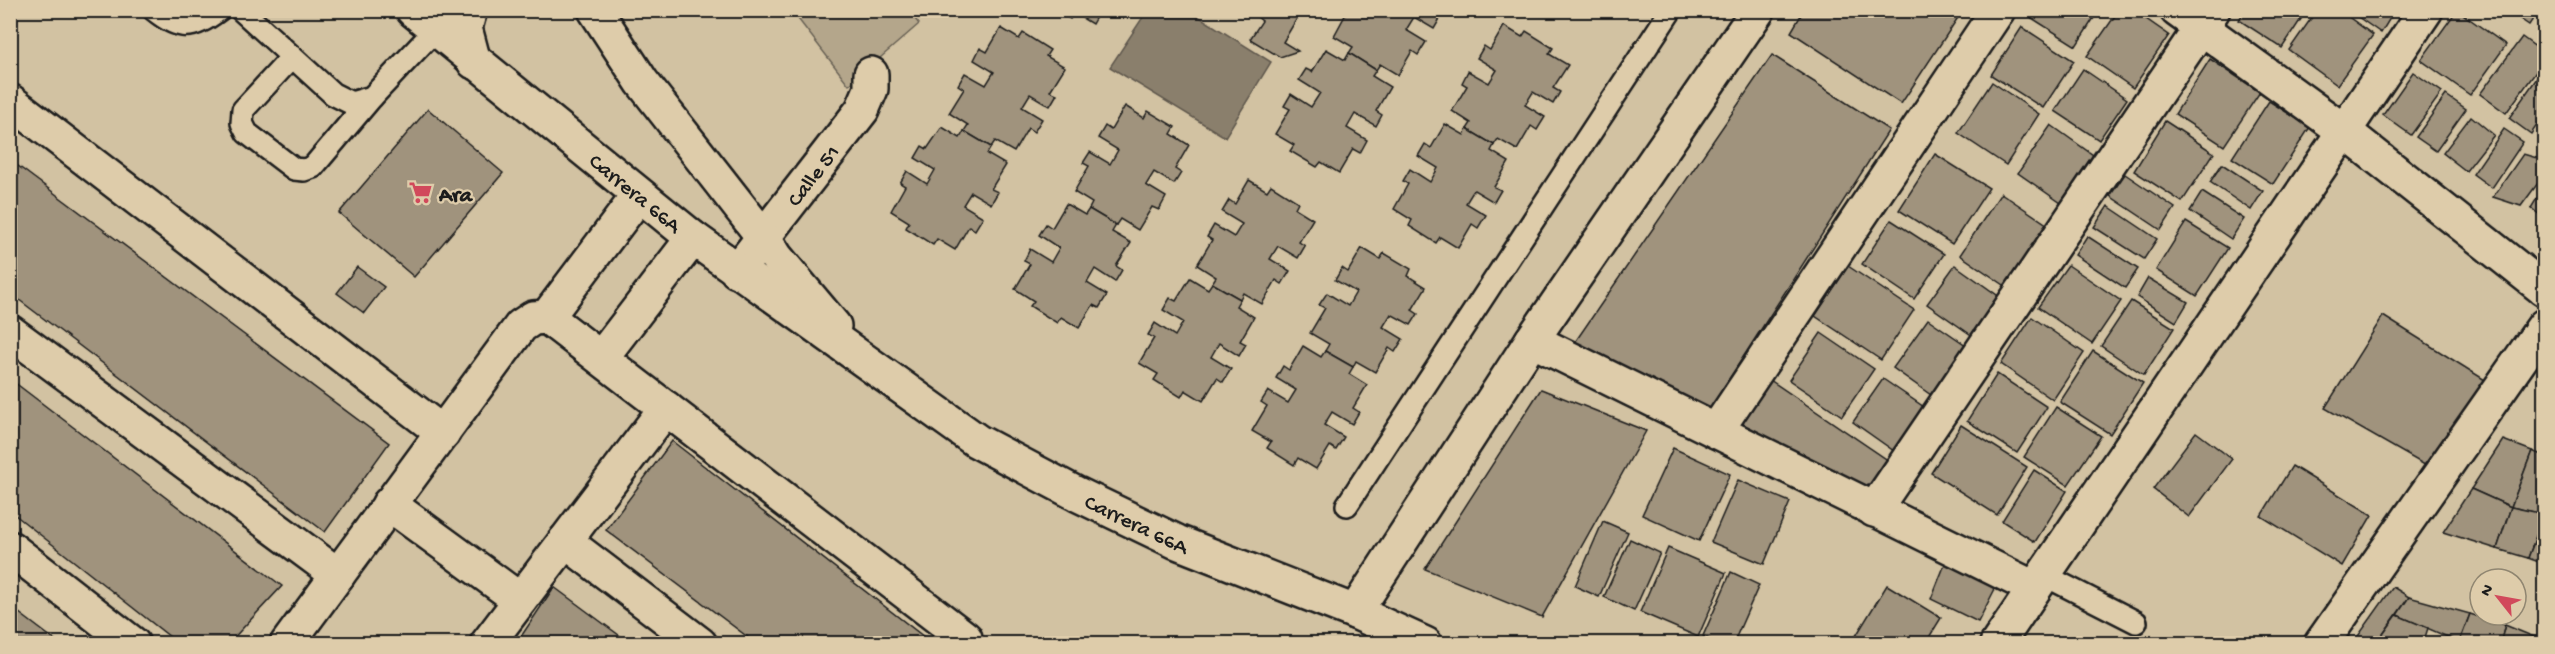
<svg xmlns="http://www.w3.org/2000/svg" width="2555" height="654" font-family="'Gochi Hand',sans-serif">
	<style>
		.green { fill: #b4a68b; stroke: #686154; stroke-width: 1.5 }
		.water { fill: #8a7f6c; stroke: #5e574c; stroke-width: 1.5 }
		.building { fill: #a0937d; stroke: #1c1c1c; stroke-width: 1.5 }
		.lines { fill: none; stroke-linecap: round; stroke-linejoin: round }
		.service-casing { stroke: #1c1c1c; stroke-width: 26 }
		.minor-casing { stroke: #1c1c1c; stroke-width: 38 }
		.tertiary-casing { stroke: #1c1c1c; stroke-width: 38 }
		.service { stroke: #deccaa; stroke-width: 21 }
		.minor { stroke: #deccaa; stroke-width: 33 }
		.tertiary { stroke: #deccaa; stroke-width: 33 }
		.labels { text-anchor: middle; stroke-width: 4.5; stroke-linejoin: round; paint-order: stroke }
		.street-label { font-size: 22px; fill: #1c1c1c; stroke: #deccaa }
		.poi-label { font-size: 22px; font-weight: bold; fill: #1c1c1c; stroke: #deccaa; text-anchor: start }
	</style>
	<rect width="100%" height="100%" fill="#d2c2a2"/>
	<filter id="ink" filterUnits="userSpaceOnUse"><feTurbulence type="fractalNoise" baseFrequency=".0167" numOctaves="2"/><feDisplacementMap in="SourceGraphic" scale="12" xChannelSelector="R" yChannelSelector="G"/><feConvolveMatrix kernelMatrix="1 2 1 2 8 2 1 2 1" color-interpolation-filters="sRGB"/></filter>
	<g filter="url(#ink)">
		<polygon class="green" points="792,11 909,11 919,24 849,85"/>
		<polygon class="water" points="1147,11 1190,11 1271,62 1225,137 1110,67"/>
		<g class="building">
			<polygon points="1056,10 1100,10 1092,24 1074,13 1070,19"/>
			<polygon points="1249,10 1302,10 1283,42 1298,51 1280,57 1250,39 1262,21"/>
			<polygon points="1348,10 1437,10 1435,14 1441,17 1434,29 1414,17 1406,30 1426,42 1418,55 1412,51 1398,75 1380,64 1376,70 1349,53 1353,47 1334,36"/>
			<polygon points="1804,10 1963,10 1901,104 1791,32"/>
			<polygon points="2030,10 2099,10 2076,46 2027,15"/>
			<polygon points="2119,10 2133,10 2169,35 2133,88 2087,56"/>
			<polygon points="2245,10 2307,10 2282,48 2239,20"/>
			<polygon points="2317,10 2339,10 2373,35 2337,85 2289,50"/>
			<polygon points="2348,10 2395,10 2381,33"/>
			<polygon points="2457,10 2506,45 2470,95 2421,60"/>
			<polygon points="2507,10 2539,10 2529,25"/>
			<polygon points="1504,26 1522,37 1526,31 1553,48 1549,54 1568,65 1553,88 1560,92 1553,104 1533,92 1525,105 1545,117 1537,130 1531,126 1517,150 1498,139 1494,145 1467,129 1471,123 1452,111 1467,86 1462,83 1468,71 1489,83 1497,70 1477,58 1484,46 1490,50"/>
			<polygon points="2022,27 2074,61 2043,108 1991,75"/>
			<polygon points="1001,28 1019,39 1023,33 1050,50 1046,56 1065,67 1050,91 1057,94 1050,106 1030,94 1022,107 1042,119 1034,132 1028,128 1014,152 995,141 991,147 964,131 968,125 949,113 964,89 958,85 965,73 986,85 994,72 974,60 980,48 987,52"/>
			<polygon points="2522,37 2544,53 2544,61 2506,113 2480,94"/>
			<polygon points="1326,49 1345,60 1349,53 1376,70 1372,76 1390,87 1376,111 1382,115 1376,126 1355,114 1347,128 1367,140 1360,153 1353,149 1339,173 1321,162 1317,167 1290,151 1294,145 1275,134 1290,109 1284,106 1291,94 1311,107 1320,93 1299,80 1306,69 1312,72"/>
			<polygon points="1772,55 1889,130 1706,415 1573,345"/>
			<polygon points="2210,59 2260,92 2224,146 2175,114"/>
			<polygon points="2544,68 2544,115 2531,134 2509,118"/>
			<polygon points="2083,69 2127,99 2099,140 2055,111"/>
			<polygon points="2413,72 2442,92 2411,135 2383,115"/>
			<polygon points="1992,82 2039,114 2006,165 1958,133"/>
			<polygon points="2446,95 2466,109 2436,151 2416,137"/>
			<polygon points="2269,101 2310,127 2273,184 2232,158"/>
			<polygon points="1125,106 1144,118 1148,111 1175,127 1171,134 1189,145 1175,169 1181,173 1174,184 1154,172 1146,185 1166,197 1159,210 1152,207 1138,230 1120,219 1116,225 1089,209 1092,203 1074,192 1089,166 1083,163 1090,152 1110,164 1118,150 1098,138 1105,126 1111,130"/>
			<polygon points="428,109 503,173 414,277 339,213"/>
			<polygon points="2471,116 2494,135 2466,171 2443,153"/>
			<polygon points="2165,121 2214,153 2182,202 2134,171"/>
			<polygon points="1445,124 1464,135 1467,129 1494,145 1491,151 1509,162 1494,187 1501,190 1494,202 1474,190 1466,203 1486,215 1478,228 1472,224 1458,248 1440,237 1436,243 1409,226 1412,220 1394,209 1408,184 1403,181 1410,169 1430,182 1438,168 1418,156 1425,144 1431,148"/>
			<polygon points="2051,125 2093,155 2061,203 2018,173"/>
			<polygon points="942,127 960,138 964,131 991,147 987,154 1006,165 991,189 998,192 991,204 971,192 963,205 983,217 975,230 969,226 955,250 937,239 933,245 906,228 909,222 891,211 905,186 900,183 907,171 927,184 935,170 915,158 922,146 927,149"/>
			<polygon points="2504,129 2523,142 2492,188 2473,174"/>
			<polygon points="1935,154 1989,188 1952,244 1899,210"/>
			<polygon points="2523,154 2544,160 2544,175 2521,206 2493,197"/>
			<polygon points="10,160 389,443 325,532 10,293"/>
			<polygon points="2222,164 2263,191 2251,210 2210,182"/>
			<polygon points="2125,174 2175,208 2161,230 2110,196"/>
			<polygon points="1249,180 1267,191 1271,185 1298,202 1295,208 1313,219 1299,242 1305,246 1298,258 1278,246 1270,259 1290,271 1282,284 1276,280 1262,304 1243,293 1240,299 1212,283 1216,277 1197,265 1212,240 1207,237 1214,225 1234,237 1242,224 1222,212 1229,200 1235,204"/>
			<polygon points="2544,187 2544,218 2531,208"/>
			<polygon points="2202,192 2244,219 2231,239 2190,211"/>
			<polygon points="2001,193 2051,227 2010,289 1960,255"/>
			<polygon points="1066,204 1085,215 1089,209 1116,225 1112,232 1131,243 1116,266 1122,270 1115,282 1095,269 1087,283 1107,295 1099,308 1093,305 1079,328 1061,317 1057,323 1030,306 1034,301 1015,289 1030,264 1024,261 1030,249 1051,262 1059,248 1039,235 1046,224 1052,228"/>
			<polygon points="2108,206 2157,239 2144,259 2094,227"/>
			<polygon points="1891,220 1944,254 1914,299 1862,264"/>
			<polygon points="2186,222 2228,248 2197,296 2156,270"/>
			<polygon points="2087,236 2138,269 2125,288 2075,255"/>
			<polygon points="1362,248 1380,259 1384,253 1411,269 1408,276 1426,287 1412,310 1418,314 1411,325 1391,314 1383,327 1403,339 1395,352 1389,348 1375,372 1356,361 1353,367 1325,351 1329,344 1310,333 1325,308 1319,305 1327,293 1348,306 1356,292 1335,280 1342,268 1348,272"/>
			<polygon points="1955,265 2004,300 1977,339 1927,304"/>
			<polygon points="2068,265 2121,301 2092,344 2038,307"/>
			<polygon points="1848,266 1914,310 1881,360 1815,316"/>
			<polygon points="357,267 384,287 364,313 337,293"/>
			<polygon points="1190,278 1208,289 1212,283 1240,299 1236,306 1254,317 1240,341 1246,344 1239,356 1219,343 1211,357 1231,369 1223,382 1217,378 1203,401 1185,390 1181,397 1154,380 1158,374 1139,363 1154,338 1148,335 1155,323 1175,336 1183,322 1163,310 1170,298 1176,301"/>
			<polygon points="2148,278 2188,302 2176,322 2137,297"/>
			<polygon points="2131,301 2174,328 2144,375 2101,346"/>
			<polygon points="2383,316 2493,385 2430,468 2325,408"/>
			<polygon points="2032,317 2084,353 2053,400 2001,364"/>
			<polygon points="1928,319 1973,350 1938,400 1893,368"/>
			<polygon points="1821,333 1874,369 1842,416 1789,380"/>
			<polygon points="1303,346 1321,357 1325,351 1353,367 1349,374 1367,385 1353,408 1359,412 1352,424 1332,412 1324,425 1344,437 1336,450 1330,446 1316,469 1298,458 1294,465 1267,448 1271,442 1252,431 1267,406 1261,402 1268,391 1288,403 1296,390 1276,378 1283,366 1289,370"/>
			<polygon points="2093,351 2143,383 2110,434 2060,402"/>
			<polygon points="1997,374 2047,407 2017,453 1967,421"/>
			<polygon points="10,379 282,586 228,644 179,644 10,511"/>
			<polygon points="1883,379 1924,407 1894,451 1853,422"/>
			<polygon points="1770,380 1889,461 1863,496 1739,429"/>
			<polygon points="1541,389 1646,431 1542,617 1425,569"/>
			<polygon points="2056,407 2101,436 2068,485 2024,457"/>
			<polygon points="1961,425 2027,467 1997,515 1931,473"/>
			<polygon points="2196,432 2232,459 2189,517 2153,489"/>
			<polygon points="2503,440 2532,451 2511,507 2471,489"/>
			<polygon points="672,441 933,644 757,644 606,530"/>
			<polygon points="1673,448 1730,474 1699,541 1642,515"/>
			<polygon points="2532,451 2544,456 2544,514 2511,507"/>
			<polygon points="2292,466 2372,515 2342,566 2261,516"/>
			<polygon points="2034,470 2067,491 2035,542 2002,521"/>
			<polygon points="1738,480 1790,502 1764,564 1711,542"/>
			<polygon points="2471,489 2511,507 2497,549 2443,532"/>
			<polygon points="2511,507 2544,514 2528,558 2497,549"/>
			<polygon points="2544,516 2544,564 2528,558"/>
			<polygon points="1603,521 1628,532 1599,597 1575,586"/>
			<polygon points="1630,539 1660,553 1634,611 1604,597"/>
			<polygon points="1668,548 1726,573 1698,637 1640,612"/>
			<polygon points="1947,559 1999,581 1978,622 1931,599"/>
			<polygon points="1731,572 1759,585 1733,644 1720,644 1703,636"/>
			<polygon points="1887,585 1941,618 1925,644 1851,644"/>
			<polygon points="554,587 631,644 516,644"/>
			<polygon points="2393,587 2409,597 2376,644 2363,644 2356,639"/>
			<polygon points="2409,597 2470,614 2459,642 2397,615"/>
			<polygon points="10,606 60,644 10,644"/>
			<polygon points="2470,614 2505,625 2500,644 2459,644"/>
			<polygon points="2397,615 2428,628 2423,644 2376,644"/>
			<polygon points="2505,625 2534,637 2531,644 2500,644"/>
			<polygon points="2534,637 2544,641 2544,644 2531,644"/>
		</g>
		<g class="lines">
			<defs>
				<g id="service">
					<path d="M 154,10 C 180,31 192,30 219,10"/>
					<polyline points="241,10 333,94 351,103 372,97 435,30"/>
					<polyline points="292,57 243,110 242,123 247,133 294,169 304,170 313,167 372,97"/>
					<polyline points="1347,505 1671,10"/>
					<polyline points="2042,574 2136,622"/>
				</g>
				<g id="minor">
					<polyline points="2177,10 2344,131 2544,289"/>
					<polyline points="10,101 443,433"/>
					<path id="s1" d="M 737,271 L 862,110 L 871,89 L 871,74"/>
					<polyline points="547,317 639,195"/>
					<polyline points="10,332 338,575"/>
					<polyline points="1532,340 2034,588"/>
					<polyline points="601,358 693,238"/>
					<polyline points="1716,431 1998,10"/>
					<polyline points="389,504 520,600"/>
					<polyline points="1874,510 2213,10"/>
					<polyline points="565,541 700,644"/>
					<polyline points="10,548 133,644"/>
					<polyline points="1355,612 1532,340 1758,10"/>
					<polyline points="287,644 521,326 533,318 547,317 965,638"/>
					<polyline points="487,644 666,408"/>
					<polyline points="1997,644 2426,10"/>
					<polyline points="2321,644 2544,326"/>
				</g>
				<g id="tertiary">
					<path id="s2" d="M 413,10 L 693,238 L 977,441 L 1077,494 L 1177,542 L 1355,612 L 1425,644"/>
					<polyline points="470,10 465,28 474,62"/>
					<polyline points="595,10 642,82 764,238 776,257 834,326"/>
				</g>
			</defs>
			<use href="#service" class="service-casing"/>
			<use href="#minor" class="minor-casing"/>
			<use href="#tertiary" class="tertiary-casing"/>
			<use href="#service" class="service"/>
			<use href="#minor" class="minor"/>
			<use href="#tertiary" class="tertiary"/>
		</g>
	</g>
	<defs>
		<symbol id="supermarket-bare" viewBox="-9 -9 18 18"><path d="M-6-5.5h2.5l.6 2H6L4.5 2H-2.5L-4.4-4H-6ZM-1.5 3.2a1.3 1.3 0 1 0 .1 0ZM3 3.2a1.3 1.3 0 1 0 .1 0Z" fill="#d1495b" stroke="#deccaa" stroke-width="2.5" paint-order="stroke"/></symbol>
	</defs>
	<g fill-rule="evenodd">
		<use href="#supermarket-bare" x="404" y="176" width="33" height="33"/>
	</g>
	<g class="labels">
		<g class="street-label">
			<text dy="8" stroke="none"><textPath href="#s1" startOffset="122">Calle 51</textPath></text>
			<text dy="8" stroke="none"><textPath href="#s2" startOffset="288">Carrera 66A</textPath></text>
			<text dy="8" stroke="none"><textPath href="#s2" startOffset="890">Carrera 66A</textPath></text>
		</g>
		<g class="poi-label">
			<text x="439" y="201">Ara</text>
		</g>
	</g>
	<rect width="2555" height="654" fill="none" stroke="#deccaa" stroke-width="36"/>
	<rect x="18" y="18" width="2519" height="618" fill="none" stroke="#1c1c1c" stroke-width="2" filter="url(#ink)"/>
	<g transform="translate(2498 597) rotate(301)"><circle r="28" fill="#deccaa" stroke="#908671" stroke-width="1.5"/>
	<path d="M0-4.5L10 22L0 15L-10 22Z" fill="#d1495b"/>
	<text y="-9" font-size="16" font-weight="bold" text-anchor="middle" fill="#1c1c1c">N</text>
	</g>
</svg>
